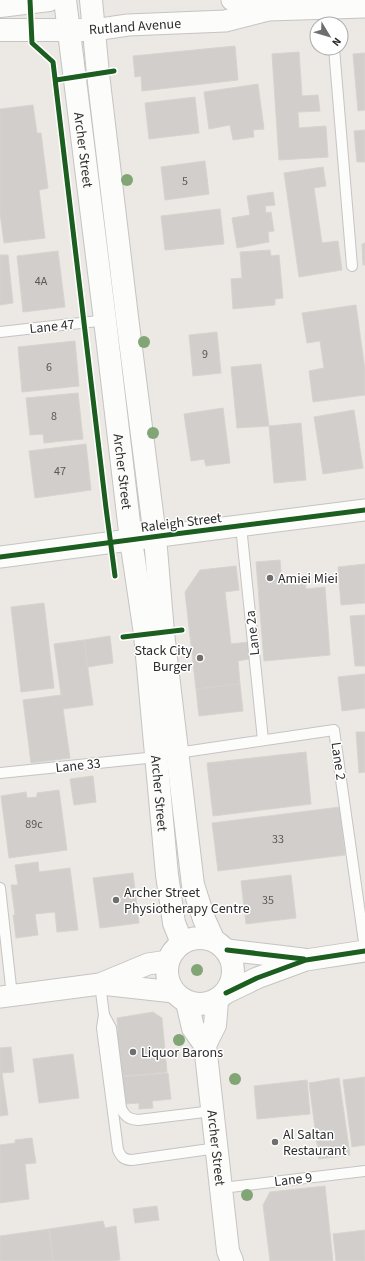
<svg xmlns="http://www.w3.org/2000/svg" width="365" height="1261" font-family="'Source Sans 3',sans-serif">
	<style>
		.building { fill: #d1cecb; stroke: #d7d4d0 }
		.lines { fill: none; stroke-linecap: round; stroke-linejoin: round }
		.service-casing { stroke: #c5c4c5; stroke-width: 12 }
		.minor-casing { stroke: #c5c4c5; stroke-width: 23 }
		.tertiary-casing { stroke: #c5c4c5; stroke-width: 24 }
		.secondary-casing { stroke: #c5c4c5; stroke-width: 24 }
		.service { stroke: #fcfcfb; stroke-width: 10 }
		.minor { stroke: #fcfcfb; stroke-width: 21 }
		.tertiary { stroke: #fcfcfb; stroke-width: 22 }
		.secondary { stroke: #fcfcfb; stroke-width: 22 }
		.cycleway-casing { stroke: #fff; stroke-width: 8 }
		.cycleway { stroke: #1b5e20; stroke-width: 5 }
		.tree { fill: #82a575 }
		.poi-dot { fill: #706f6e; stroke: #fff; stroke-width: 1.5 }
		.labels { text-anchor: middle; stroke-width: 3; stroke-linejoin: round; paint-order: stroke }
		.number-label { font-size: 12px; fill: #585857 }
		.street-label { font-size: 14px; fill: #2e2e2e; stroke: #fff }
		.poi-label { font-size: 14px; fill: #2e2e2e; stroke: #fff; text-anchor: start }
	</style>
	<rect width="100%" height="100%" fill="#ece8e4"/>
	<g class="building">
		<polygon points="235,46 238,80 142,91 141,76 135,77 133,56"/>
		<polygon points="299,52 302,96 318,95 320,111 298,112 299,128 326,126 328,157 279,160 272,54"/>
		<polygon points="365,53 365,110 358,111 353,54"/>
		<polygon points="258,84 264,129 253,130 254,137 233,140 230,125 209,129 204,92"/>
		<polygon points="195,97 199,133 149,139 145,103"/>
		<polygon points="33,105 37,133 41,133 48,188 39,190 45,238 4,243 0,213 0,109"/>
		<polygon points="365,130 365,162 357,162 354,131"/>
		<polygon points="205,161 209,194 165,200 161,167"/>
		<polygon points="323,167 326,186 314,188 322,243 338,241 342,270 299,277 284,173"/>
		<polygon points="273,192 275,205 265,206 266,213 271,212 274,231 268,232 269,242 237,248 232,218 250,215 247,196"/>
		<polygon points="220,209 224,244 165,250 161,216"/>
		<polygon points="365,243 365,265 363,265 362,244"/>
		<polygon points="270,250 271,256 279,255 283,298 275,299 275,305 233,309 231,279 242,278 240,252"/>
		<polygon points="58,251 65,307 23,312 17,256"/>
		<polygon points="0,255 8,255 13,303 0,305"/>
		<polygon points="356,305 365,370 365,395 313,402 309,371 324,368 320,341 307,343 302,313"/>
		<polygon points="217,332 221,373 193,376 189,335"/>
		<polygon points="75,341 79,386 22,392 18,347"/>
		<polygon points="261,364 269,426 237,428 231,367"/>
		<polygon points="78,393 83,439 44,443 43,434 30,435 26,398"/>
		<polygon points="223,408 230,463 206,466 204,459 191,461 184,414"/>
		<polygon points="354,410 363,468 323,474 314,417"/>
		<polygon points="301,423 306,480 274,483 269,426"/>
		<polygon points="86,444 91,490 35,498 29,451"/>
		<polygon points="280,560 282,582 305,580 306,589 325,587 330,655 264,661 256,562"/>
		<polygon points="365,564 365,603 341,605 338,567"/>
		<polygon points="236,566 239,590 225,592 231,644 248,642 249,659 238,661 240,684 196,689 185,592 200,570"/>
		<polygon points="44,603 54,688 21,692 11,607"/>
		<polygon points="365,615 365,666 355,666 350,616"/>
		<polygon points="110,636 113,663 88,667 84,640"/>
		<polygon points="84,640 93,705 63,709 70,758 31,763 23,700 61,695 54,644"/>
		<polygon points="365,674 365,708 342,711 338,677"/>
		<polygon points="240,684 243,711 199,716 196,689"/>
		<polygon points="356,732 365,732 365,772 359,773"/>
		<polygon points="306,752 311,804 213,816 207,763"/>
		<polygon points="93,776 96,802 74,805 70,779"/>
		<polygon points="59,790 67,850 9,858 1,796 26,792 27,798 37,797 37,793"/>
		<polygon points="340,807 345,855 218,871 212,823"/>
		<polygon points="38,862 39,872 70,868 78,930 57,932 55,912 35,914 38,935 16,938 13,915 15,915 11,885 18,885 15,865"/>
		<polygon points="133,873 139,923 100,928 93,878"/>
		<polygon points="291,875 296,918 246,924 241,881"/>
		<polygon points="153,1012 162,1018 167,1072 105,1078 100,1032 118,1031 117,1018"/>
		<polygon points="11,1047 14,1072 2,1073 8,1115 0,1116 0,1048"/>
		<polygon points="73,1054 79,1098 39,1103 33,1059"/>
		<polygon points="168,1073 171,1099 152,1101 153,1108 139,1109 139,1103 124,1104 121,1077"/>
		<polygon points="365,1077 365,1145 352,1147 343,1080"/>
		<polygon points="339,1078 350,1155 319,1159 309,1083"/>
		<polygon points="307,1080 310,1114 257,1119 254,1086"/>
		<polygon points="32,1138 36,1163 25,1164 29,1199 0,1203 0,1145 15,1143 15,1140"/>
		<polygon points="325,1186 333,1261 270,1261 263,1205 270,1192"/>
		<polygon points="157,1206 159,1220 135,1223 133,1209"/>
		<polygon points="103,1221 105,1228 116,1226 120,1260 111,1261 53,1261 49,1229"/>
		<polygon points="49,1229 53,1261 0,1261 0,1236"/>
		<polygon points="365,1230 365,1261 336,1261 333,1234"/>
	</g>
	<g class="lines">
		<defs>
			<g id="service">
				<polyline points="332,8 332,24"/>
				<polyline points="334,48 352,266"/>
				<polyline points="0,332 107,320"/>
				<polyline points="241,526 263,740"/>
				<polyline points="177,753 334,730 365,949"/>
				<polyline points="0,773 157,757"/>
				<polyline points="0,888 12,996"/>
				<path d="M 100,984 L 104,1015 L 102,1028 L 118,1150 C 121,1157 124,1160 132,1160 L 217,1148"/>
				<path d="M 104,1015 L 111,1028 L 121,1108 C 125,1117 129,1119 138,1120 L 213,1111"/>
				<polyline points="222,1188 365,1171"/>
			</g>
			<g id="minor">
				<polyline points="232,0 267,10"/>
				<polyline points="94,30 128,25 225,21 268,10 365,7"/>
				<polyline points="0,557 175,534 365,510"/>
				<polyline points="227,950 303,959"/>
				<polyline points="101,984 174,992"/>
				<polyline points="226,993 257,978 306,960 365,951"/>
				<polyline points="0,997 100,984 148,964 168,961"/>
			</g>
			<g id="tertiary">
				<polyline points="0,6 49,0"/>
				<polyline points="0,30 94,30"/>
			</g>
			<g id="secondary">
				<path id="s1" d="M 65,0 L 105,320 L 131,540 L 145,634 L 167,875 L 174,923 L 182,943"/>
				<polyline points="91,0 98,74 127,317 155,537 163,633 193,885 204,919 213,939"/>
				<circle cx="200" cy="971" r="33"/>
				<path id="s2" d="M 187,1002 L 193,1028 L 205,1045 L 228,1251 L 232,1261"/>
				<polyline points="205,1045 215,1025 217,1001"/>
			</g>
		</defs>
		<use href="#service" class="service-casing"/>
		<use href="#minor" class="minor-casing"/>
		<use href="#tertiary" class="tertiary-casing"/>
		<use href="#secondary" class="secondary-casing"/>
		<use href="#service" class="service"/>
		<use href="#minor" class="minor"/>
		<use href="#tertiary" class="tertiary"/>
		<use href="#secondary" class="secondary"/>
		<defs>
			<g id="cycleway">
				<polyline points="30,0 32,43 53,62 106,508 115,576"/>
				<polyline points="56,80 114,71"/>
				<polyline points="0,557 175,534 365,510"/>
				<polyline points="123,637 182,630"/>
				<polyline points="227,950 304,959"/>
				<polyline points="226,993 257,978 306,960 365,951"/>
			</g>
		</defs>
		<use href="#cycleway" class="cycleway-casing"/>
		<use href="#cycleway" class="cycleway"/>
	</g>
	<g class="tree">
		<circle cx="127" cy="180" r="6"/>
		<circle cx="144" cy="342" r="6"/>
		<circle cx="153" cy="433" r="6"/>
		<circle cx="197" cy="970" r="6"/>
		<circle cx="179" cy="1040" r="6"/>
		<circle cx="235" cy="1079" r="6"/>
		<circle cx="247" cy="1195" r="6"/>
	</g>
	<g class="poi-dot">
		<circle cx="270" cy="578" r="4"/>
		<circle cx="200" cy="658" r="4"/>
		<circle cx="116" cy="900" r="4"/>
		<circle cx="133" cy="1052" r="4"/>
		<circle cx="275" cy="1142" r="4"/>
	</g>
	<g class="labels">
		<g class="number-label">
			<text x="185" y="185">5</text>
			<text x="41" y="285">4A</text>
			<text x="205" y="358">9</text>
			<text x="49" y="371">6</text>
			<text x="54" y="420">8</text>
			<text x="60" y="475">47</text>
			<text x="34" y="828">89c</text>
			<text x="278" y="843">33</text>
			<text x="268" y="904">35</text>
		</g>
		<g class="street-label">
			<text transform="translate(135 26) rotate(-4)" y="5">Rutland Avenue</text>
			<text dy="5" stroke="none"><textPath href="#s1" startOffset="151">Archer Street</textPath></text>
			<text transform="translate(52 326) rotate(-6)" y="5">Lane 47</text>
			<text dy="5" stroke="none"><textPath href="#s1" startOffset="475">Archer Street</textPath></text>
			<text transform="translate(181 522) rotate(-7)" y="5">Raleigh Street</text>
			<text transform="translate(252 633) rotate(-96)" y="5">Lane 2a</text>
			<text transform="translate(339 761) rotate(82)" y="5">Lane 2</text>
			<text transform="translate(78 765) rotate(-6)" y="5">Lane 33</text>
			<text dy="5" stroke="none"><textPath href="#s1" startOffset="799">Archer Street</textPath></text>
			<text dy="5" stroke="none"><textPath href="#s2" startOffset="151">Archer Street</textPath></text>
			<text transform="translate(293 1179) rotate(-7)" y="5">Lane 9</text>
		</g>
		<g class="poi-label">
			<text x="278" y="583">Amiei Miei</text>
			<text x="192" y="655" text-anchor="end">Stack City<tspan x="192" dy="16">Burger</tspan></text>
			<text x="124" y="897">Archer Street<tspan x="124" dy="16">Physiotherapy Centre</tspan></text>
			<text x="141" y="1057">Liquor Barons</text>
			<text x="283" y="1139">Al Saltan<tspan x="283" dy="16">Restaurant</tspan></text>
		</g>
	</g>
	<g transform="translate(329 36) rotate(128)"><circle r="19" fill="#ffffff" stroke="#ababab"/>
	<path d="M0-3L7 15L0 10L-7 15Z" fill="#706f6e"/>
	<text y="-6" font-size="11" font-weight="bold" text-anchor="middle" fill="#2e2e2e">N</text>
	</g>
</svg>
